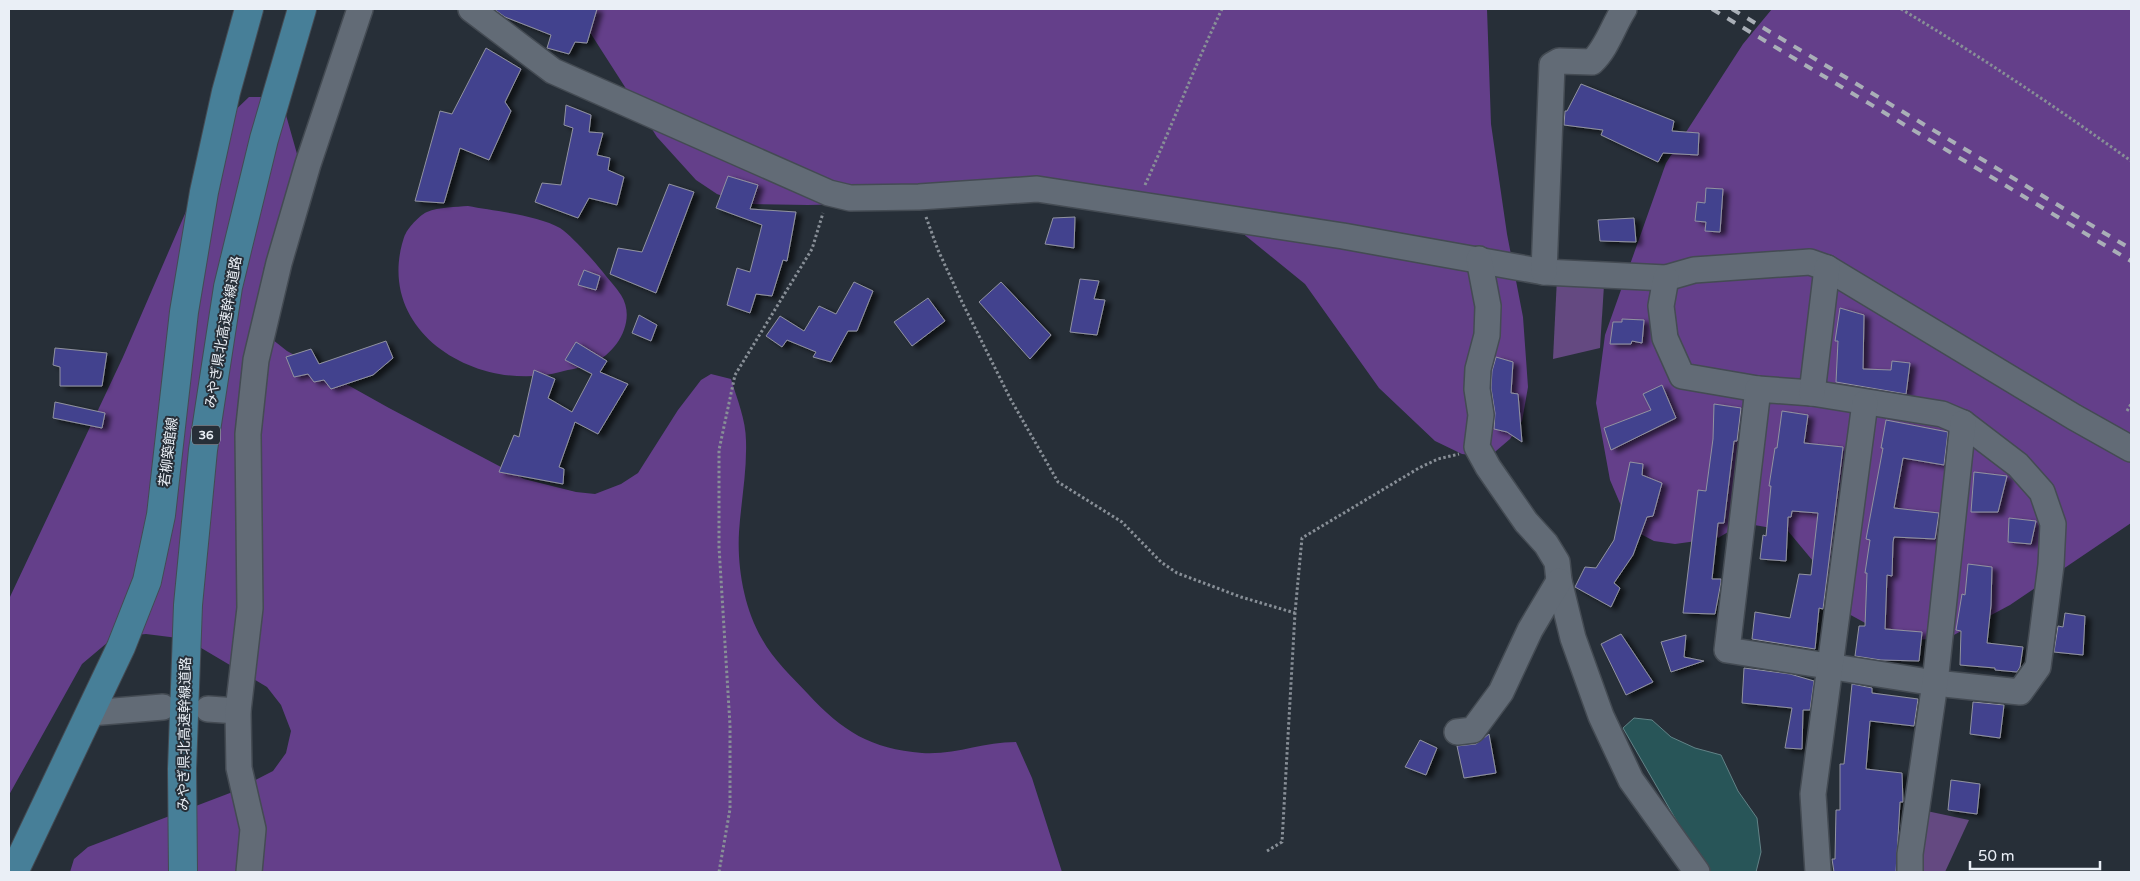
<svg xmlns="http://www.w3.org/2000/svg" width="2140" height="881" font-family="'Varela Round','Noto Sans JP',sans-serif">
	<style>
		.green { fill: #644981 }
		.forest { fill: #643f8a }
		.water { fill: #285558; stroke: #628387 }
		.building { fill: #42428e; stroke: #9193a0; filter: url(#shadow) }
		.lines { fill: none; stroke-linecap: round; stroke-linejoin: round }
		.minor-casing { stroke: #444b53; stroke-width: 28 }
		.major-casing { stroke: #444b53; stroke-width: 30 }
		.path { stroke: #888f97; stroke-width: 3; stroke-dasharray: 2.5 2.5; stroke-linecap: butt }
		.minor { stroke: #626b76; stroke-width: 25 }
		.major { stroke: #477f98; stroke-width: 28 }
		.rail { stroke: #a9afb7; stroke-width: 4; stroke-dasharray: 9 9; stroke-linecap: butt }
		.labels { text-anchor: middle; stroke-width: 4; stroke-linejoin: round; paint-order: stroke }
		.shield { fill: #272f38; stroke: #b0b5bd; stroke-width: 1 }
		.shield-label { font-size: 12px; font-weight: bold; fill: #eaeff6 }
		.street-label { font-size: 14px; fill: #eaeff6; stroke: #272f38 }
	</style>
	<defs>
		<filter id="shadow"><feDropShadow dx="5.5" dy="3" stdDeviation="2.5" flood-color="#0009"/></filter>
	</defs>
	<rect width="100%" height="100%" fill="#272f38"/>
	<g class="green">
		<polygon points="1557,278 1604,285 1600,348 1553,359"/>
		<polygon points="1922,810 1969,820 1945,872 1917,872"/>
	</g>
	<g class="forest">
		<polygon points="575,9 1487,9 1491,124 1507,234 1523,317 1528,387 1522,421 1510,439 1489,457 1462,454 1435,441 1379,388 1305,284 1241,232 1106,198 808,205 745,204 717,194 696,180 657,137"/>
		<polygon points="1772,9 2131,9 2131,523 2010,605 1952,636 1919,640 1889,636 1847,613 1813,561 1788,531 1743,523 1718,538 1675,544 1654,541 1631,529 1610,480 1596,403 1605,335 1666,163 1743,44"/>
		<path d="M 249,97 L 269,97 L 282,101 L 301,168 L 278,242 L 264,267 L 258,311 L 263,332 L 287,351 L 389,408 L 524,479 L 576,492 L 595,494 L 621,484 L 638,473 L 678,410 L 701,380 L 711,374 L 731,379 C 737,399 746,420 746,441 C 747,472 741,502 739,532 C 737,567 744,608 762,639 C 773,659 792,677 808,694 C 842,731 871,749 922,753 C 957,755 982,742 1016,742 L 1032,778 L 1062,872 L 70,872 L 74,859 L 88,847 L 230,793 L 273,771 L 286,753 L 291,731 L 281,705 L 267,687 L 186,639 L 146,634 L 114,637 L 82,664 L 9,795 L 9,599 L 123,357 L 226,119 Z"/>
		<path d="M 468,206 C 494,211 538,215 560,228 C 572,236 593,260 602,271 C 608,279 616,287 621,295 C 637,320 617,353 593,363 C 583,368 570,369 560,372 C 481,393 378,336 402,244 C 403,241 404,236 406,233 C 409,227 421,214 427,212 C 439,207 456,207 468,206 Z"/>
	</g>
	<polygon class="water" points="1634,718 1652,720 1671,737 1695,748 1721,755 1738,791 1757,818 1761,852 1756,872 1710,872 1683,832 1623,728"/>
	<g class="building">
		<polygon points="494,9 597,9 587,43 575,42 569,54 547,48 551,35 505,17"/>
		<polygon points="486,48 521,69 505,102 511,111 489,160 460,148 444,203 415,201 440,111 452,114"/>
		<polygon points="1581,84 1674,121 1672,131 1699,133 1698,155 1663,153 1658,162 1601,135 1603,130 1564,125 1565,111 1567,111"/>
		<polygon points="566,105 591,115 589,132 603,133 597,155 610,158 608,170 624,177 617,205 589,198 578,218 535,202 542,183 561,185 573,128 564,125"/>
		<polygon points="728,176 758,185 750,209 796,212 787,261 783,260 772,296 756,294 750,313 727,305 737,268 750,272 762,225 716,208"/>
		<polygon points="669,184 694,192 656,293 610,274 618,248 642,252"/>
		<polygon points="1706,188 1723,189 1720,232 1705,231 1706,222 1695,221 1697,202 1705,203"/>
		<polygon points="1075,217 1074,248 1045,244 1053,218"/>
		<polygon points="1634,218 1636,242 1600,241 1598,220"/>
		<polygon points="584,270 600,276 596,290 578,285"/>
		<polygon points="1080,279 1099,281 1094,299 1105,300 1097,335 1070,332"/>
		<polygon points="854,282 873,291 857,331 848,331 831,362 813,357 816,352 787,340 782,347 766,336 780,316 804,331 819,306 836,314"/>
		<polygon points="1001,282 1051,335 1030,359 979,302"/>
		<polygon points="928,298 945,321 912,346 894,322"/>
		<polygon points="1840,308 1864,315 1863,369 1891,370 1892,361 1910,363 1906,394 1836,382 1838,341 1835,341"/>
		<polygon points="639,315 657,325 651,341 632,333"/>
		<polygon points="1622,319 1644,320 1642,343 1632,341 1631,344 1610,344 1613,322 1622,322"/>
		<polygon points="386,341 393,358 373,375 331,389 324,380 314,382 308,374 294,377 286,357 311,349 319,364"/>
		<polygon points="576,342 607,361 600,372 628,384 598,434 575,422 559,467 564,469 563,484 499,472 514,435 519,437 534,370 555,379 548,398 572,412 592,374 565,360"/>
		<polygon points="55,348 107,353 102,386 60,386 60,367 53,365"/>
		<polygon points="1496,357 1513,362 1511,393 1518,394 1522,442 1507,432 1494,429 1495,413 1491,388 1492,371"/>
		<polygon points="1662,385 1676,418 1611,450 1604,428 1651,410 1643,394"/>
		<polygon points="55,402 105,413 102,428 53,418"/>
		<polygon points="1714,404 1741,408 1737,441 1734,441 1724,523 1718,523 1712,579 1721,579 1721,582 1715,614 1683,613 1698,490 1706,491 1713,439"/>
		<polygon points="1782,411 1808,415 1804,443 1843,447 1823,609 1819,608 1815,649 1752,639 1755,612 1790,618 1799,574 1811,575 1818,513 1792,511 1791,517 1788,517 1786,561 1760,559 1763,535 1766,536 1771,486 1769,486 1775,448 1777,448"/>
		<polygon points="1886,420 1948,432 1944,465 1903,458 1894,508 1939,513 1935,539 1894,537 1893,542 1892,576 1887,575 1885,629 1922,632 1919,661 1881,660 1855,656 1859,626 1865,626 1867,573 1865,573 1870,540 1866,539 1883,448 1881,448"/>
		<polygon points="1630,462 1643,464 1642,475 1662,483 1653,516 1647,517 1633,555 1614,583 1620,588 1611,607 1575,587 1585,567 1596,568 1614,540"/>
		<polygon points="1974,472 2007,476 1998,512 1971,512"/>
		<polygon points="2009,518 2036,521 2031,544 2008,542"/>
		<polygon points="1968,564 1992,567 1991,605 1987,643 2023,647 2020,667 2017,672 1995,670 1995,668 1960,665 1961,631 1956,630 1962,594 1965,595"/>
		<polygon points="2065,613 2085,616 2083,655 2054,652 2058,626 2063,627"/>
		<polygon points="1621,634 1653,682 1626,695 1601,644"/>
		<polygon points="1686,635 1684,657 1704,661 1671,672 1661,642"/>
		<polygon points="1744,668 1790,674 1814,681 1810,710 1803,710 1802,749 1785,748 1792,708 1742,703"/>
		<polygon points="1852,684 1872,688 1872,693 1918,699 1914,726 1870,721 1866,769 1902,773 1903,802 1900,802 1896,872 1834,872 1832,859 1835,859 1836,810 1840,810 1840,764 1844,764"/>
		<polygon points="1973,702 2004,705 2000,738 1970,734"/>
		<polygon points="1489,734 1496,773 1464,778 1457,746 1476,744"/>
		<polygon points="1420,740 1437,748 1426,775 1405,767"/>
		<polygon points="1951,780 1980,784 1977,814 1948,810"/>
	</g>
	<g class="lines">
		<defs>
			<g id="minor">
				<polyline points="471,9 553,71 829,193 850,198 919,197 1037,189 1343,236 1544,272 1666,278 1694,270 1810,262 1827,268 2074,417 2131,449"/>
				<polyline points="1479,259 1488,306 1487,335 1478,369 1477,389 1481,415 1477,447 1488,467 1526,522 1546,544 1557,562 1559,581 1573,638 1601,716 1631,780 1697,872"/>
				<path d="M 1544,272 L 1552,65 L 1559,61 L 1592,62 C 1607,48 1613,26 1624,9"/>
				<polyline points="1666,278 1661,306 1665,338 1682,376 1758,389"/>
				<polygon points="1758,389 1812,393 1942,414 1963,423 2018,465 2042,492 2053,524 2051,565 2038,667 2020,692 1935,683 1727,650"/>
				<polyline points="1812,393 1827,268"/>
				<polyline points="208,709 238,711"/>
				<polyline points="90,713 163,707"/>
				<polyline points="1457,732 1473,730 1501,692 1530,630 1559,581"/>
				<polyline points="249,872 253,829 239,768 238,711 250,608 248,434 256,360 279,263 308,164 360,9"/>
				<polyline points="1818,872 1813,794 1865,403"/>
				<polyline points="1910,872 1910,854 1935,683 1963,423"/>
			</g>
			<g id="major">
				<polyline points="14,872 121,647 147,581 161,515 184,312 204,192 226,92 249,9"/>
				<polyline points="183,872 182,769 188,605 203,450 228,287 264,139 302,9"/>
			</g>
		</defs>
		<use href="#minor" class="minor-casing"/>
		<use href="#major" class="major-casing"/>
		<g class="path">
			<path d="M 1901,9 C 1980,56 2056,107 2131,161"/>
			<path d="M 1145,185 C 1172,126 1194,67 1222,9"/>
			<polyline points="926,217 938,250 962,302 1011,400 1058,482 1122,522 1161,562 1177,573 1241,597 1295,613"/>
			<polyline points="2127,411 2131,404"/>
			<polyline points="1267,851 1282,842 1295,613 1302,538 1419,468 1438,459 1459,454"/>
			<polyline points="719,872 730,809 730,725 719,547 719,450 735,375 812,249 823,213"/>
		</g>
		<use href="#minor" class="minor"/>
		<use href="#major" class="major"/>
		<g class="rail">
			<polyline points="1712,9 2131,261"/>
			<polyline points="1732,9 2131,249"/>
		</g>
	</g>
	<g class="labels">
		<rect class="shield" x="192" y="425.5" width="28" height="19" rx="4"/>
		<g class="shield-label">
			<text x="206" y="439">36</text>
		</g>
		<g class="street-label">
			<text transform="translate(223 332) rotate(-80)" y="5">みやぎ県北高速幹線道路</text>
			<text transform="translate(168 452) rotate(-83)" y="5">若柳築館線</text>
			<text transform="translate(184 734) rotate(-89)" y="5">みやぎ県北高速幹線道路</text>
		</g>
	</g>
	<rect width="2140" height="881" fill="none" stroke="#eaeff6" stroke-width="20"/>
	<path d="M1970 861v8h130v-8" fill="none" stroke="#eaeff6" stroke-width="2.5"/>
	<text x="1978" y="861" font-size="15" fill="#eaeff6" stroke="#272f38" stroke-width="4" paint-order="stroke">50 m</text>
</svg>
